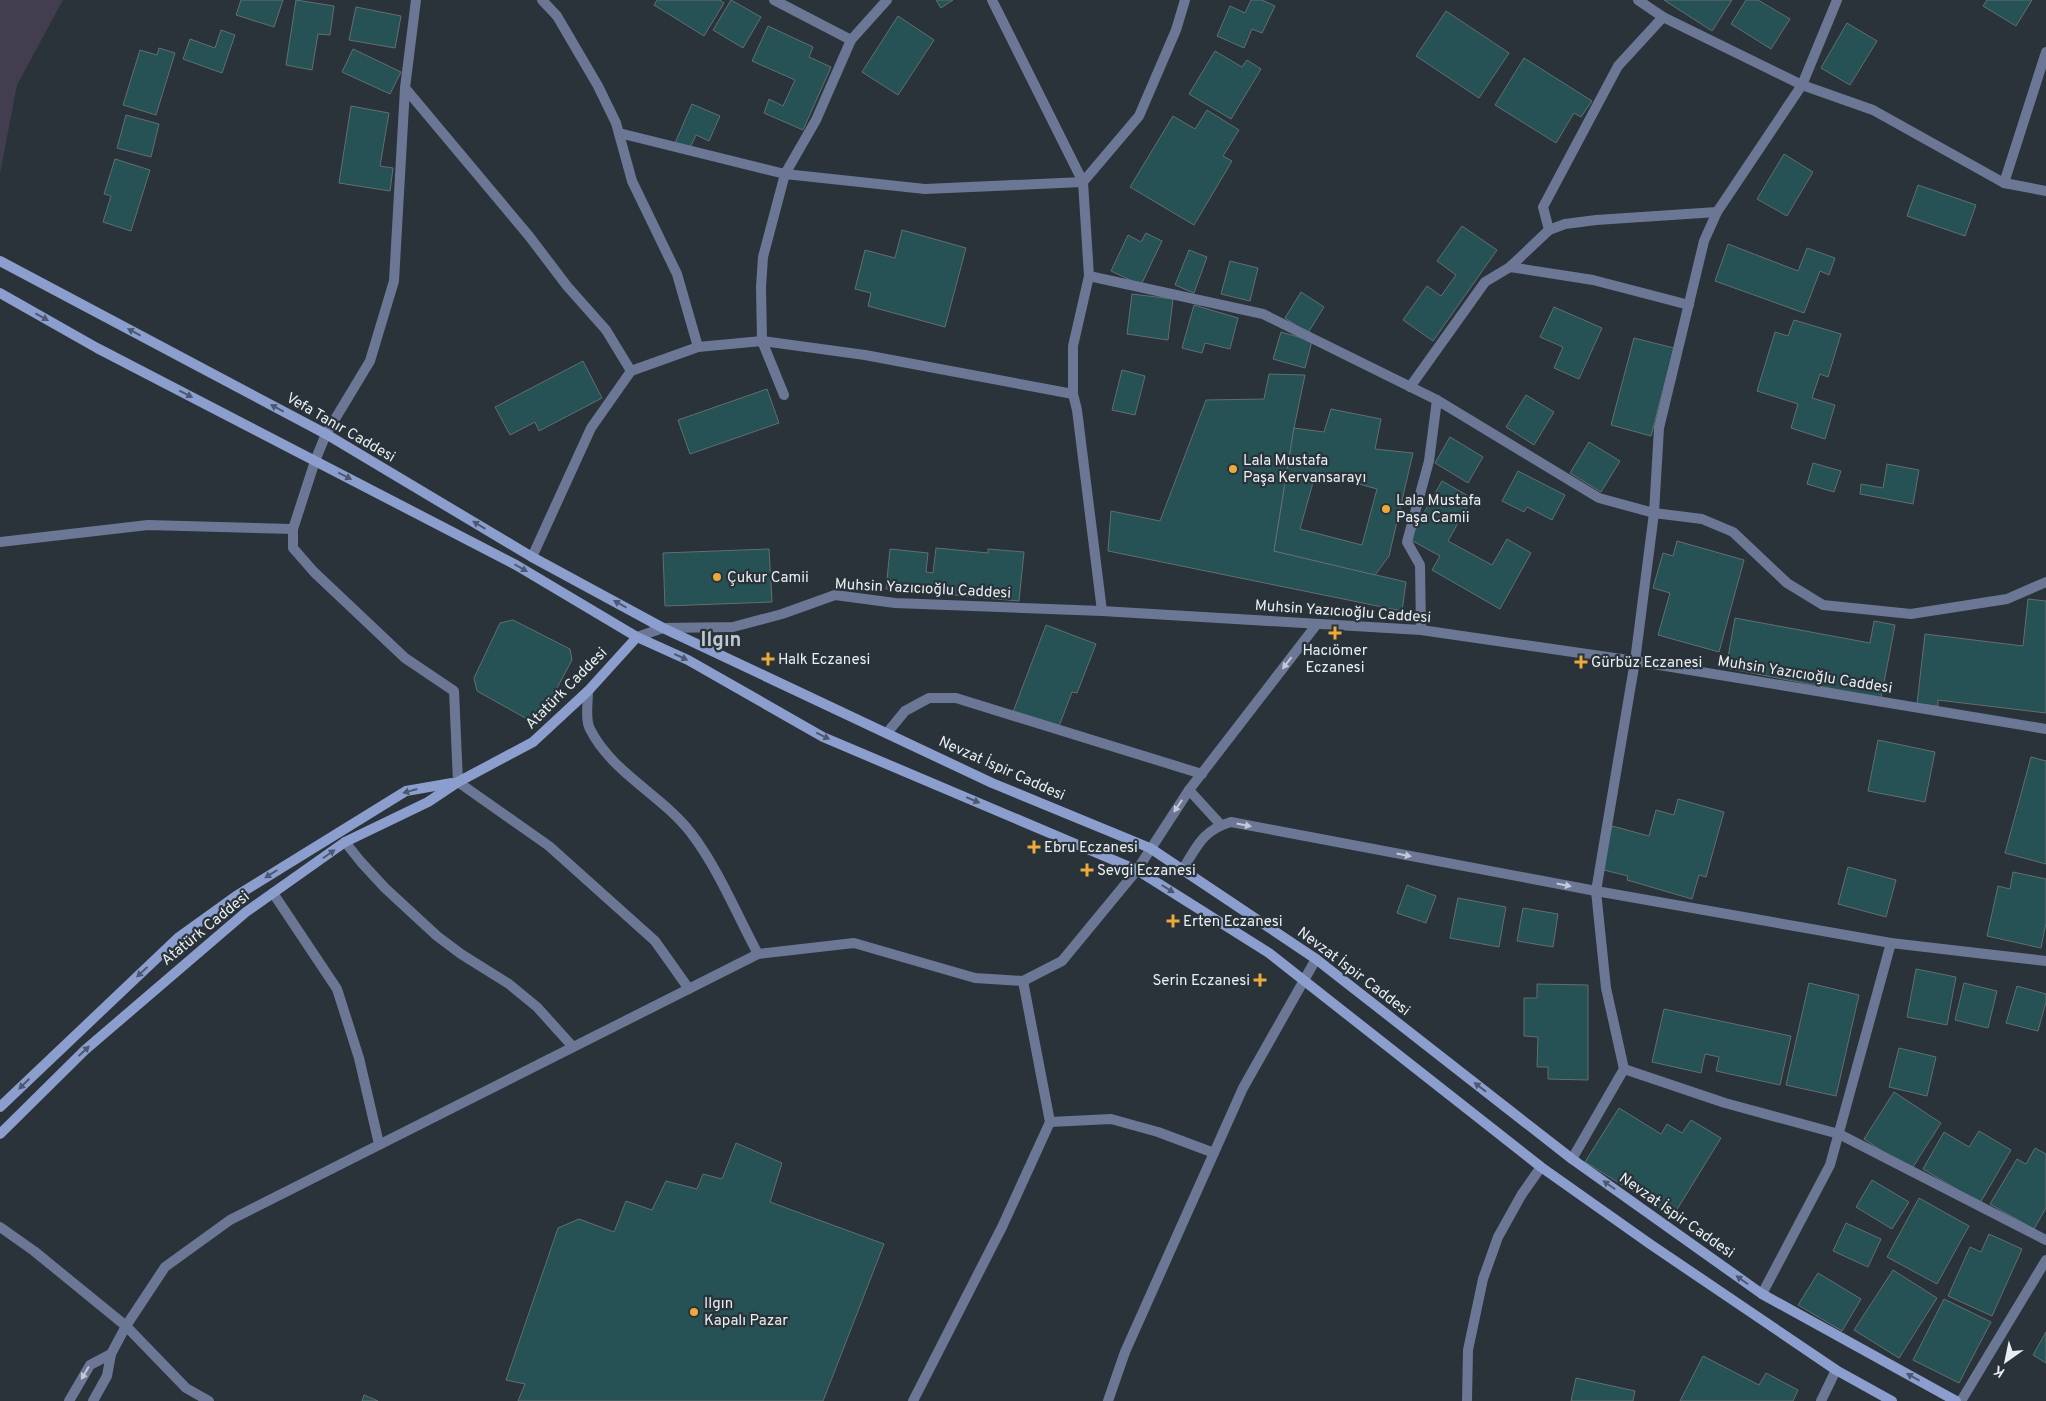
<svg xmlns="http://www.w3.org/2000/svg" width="2046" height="1401" font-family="Overpass,sans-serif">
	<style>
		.green { fill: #433d50 }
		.building { fill: #265155; stroke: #616f71; fill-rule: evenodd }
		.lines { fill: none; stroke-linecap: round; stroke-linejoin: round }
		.minor { stroke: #6b7795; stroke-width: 10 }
		.tertiary { stroke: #6b7795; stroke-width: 10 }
		.secondary { stroke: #8b9ece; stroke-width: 10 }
		.oneway { fill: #4b586d }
		.oneway2 { fill: #c2cad6 }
		.poi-dot { fill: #ebaa39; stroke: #293339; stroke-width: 2 }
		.labels { text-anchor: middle; stroke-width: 4.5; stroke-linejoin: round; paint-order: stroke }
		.street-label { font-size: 15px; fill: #e8eef2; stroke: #293339 }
		.poi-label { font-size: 15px; fill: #e8eef2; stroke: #293339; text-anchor: start }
		.district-label { font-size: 20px; font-weight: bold; fill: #becad2; stroke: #293339 }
	</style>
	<rect width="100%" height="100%" fill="#293339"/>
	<polygon class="green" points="0,0 63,0 17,85 0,174"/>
	<g class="building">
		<polygon points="241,0 283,0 274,27 236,15"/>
		<polygon points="296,0 334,6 330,35 318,34 312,70 286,65"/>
		<polygon points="657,0 720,0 724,3 704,36 654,5"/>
		<polygon points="731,0 761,17 743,48 713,30"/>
		<polygon points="936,0 953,0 941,8"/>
		<polygon points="1251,0 1262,0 1275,6 1262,33 1252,29 1244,48 1217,36 1230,6 1245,13"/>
		<polygon points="1664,0 1732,0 1712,31"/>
		<polygon points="1746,0 1758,0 1790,19 1771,49 1731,24"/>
		<polygon points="1987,0 2032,0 2016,26 1983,6"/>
		<polygon points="356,7 401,16 395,48 349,40"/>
		<polygon points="1446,11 1509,53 1479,98 1416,56"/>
		<polygon points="898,16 934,40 898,95 862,72"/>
		<polygon points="1847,23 1877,41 1850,85 1821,68"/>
		<polygon points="768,26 813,47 809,57 831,67 803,130 764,113 769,99 783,106 795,80 752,61"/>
		<polygon points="221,30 235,35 222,73 183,59 190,39 215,48"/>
		<polygon points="159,48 175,53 156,115 123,105 140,50 157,55"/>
		<polygon points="353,49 401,72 390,94 342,72"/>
		<polygon points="1215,51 1242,67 1247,60 1261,69 1231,119 1189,94"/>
		<polygon points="1524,58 1592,101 1581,117 1574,113 1556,143 1495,105"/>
		<polygon points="692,104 720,116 709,141 696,135 689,150 675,143"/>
		<polygon points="351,106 389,113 380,166 393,168 390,191 339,183"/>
		<polygon points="1207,110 1239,130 1223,156 1232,161 1194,225 1130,187 1173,116 1195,129"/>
		<polygon points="126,115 159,124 151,157 117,148"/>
		<polygon points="1784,154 1813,172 1787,216 1757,199"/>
		<polygon points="115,159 150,170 131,231 103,222 111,196 104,194"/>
		<polygon points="1918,185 1976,205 1965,236 1907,216"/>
		<polygon points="1462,226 1497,250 1433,341 1403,320 1427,286 1441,296 1456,275 1437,261"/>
		<polygon points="902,230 966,248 945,327 868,306 871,293 855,289 865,250 895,258"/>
		<polygon points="1146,233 1162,241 1141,285 1111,271 1128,235 1141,242"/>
		<polygon points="1728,244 1798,271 1807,248 1835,258 1829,275 1820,271 1804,313 1715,281"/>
		<polygon points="1189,250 1207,257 1194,293 1175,285"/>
		<polygon points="1230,261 1258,268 1250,301 1221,294"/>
		<polygon points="1301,292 1324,307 1308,333 1285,318"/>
		<polygon points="1132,294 1173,299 1168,340 1127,334"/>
		<polygon points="1194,305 1238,318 1230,349 1205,343 1202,353 1182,348"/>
		<polygon points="1554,307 1602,328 1579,379 1554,368 1563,347 1540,337"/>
		<polygon points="1794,320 1841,334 1828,377 1820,374 1812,398 1835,405 1825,439 1791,428 1798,404 1757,391 1775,332 1788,336"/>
		<polygon points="1281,332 1312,341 1305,368 1273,359"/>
		<polygon points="1634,338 1674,348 1651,436 1611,425"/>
		<polygon points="583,361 602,398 539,431 535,422 510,435 495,407"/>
		<polygon points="1122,370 1145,376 1135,415 1112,410"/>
		<polygon points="1269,374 1305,375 1294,428 1274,551 1406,582 1402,611 1108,551 1111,511 1160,521 1206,400 1264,399"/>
		<polygon points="767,389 779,423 690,454 678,420"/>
		<polygon points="1526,395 1554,412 1534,445 1506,427"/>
		<path d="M 1331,409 L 1381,419 L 1375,449 L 1413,453 L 1389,556 L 1375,575 L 1274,551 L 1294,428 L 1324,432 ZM 1316,472 L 1377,489 L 1362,545 L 1300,529 Z"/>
		<polygon points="1450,437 1483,457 1468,483 1435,463"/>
		<polygon points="1589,442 1620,461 1601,492 1570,473"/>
		<polygon points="1813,463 1841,471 1834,492 1807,484"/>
		<polygon points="1887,464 1919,470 1913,504 1860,494 1861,484 1883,488"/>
		<polygon points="1518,471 1565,495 1552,520 1527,507 1524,512 1502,501"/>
		<polygon points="1442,481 1472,498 1448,541 1492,565 1507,539 1531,553 1500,609 1432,570 1440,556 1409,539"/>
		<polygon points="1677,541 1744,560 1719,652 1658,635 1670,593 1653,588 1663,553 1673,556"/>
		<polygon points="936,548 988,553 988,549 1024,552 1019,601 886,589 890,549 928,553 926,572 933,573"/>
		<polygon points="769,549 772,602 665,606 663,553"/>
		<polygon points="2028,599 2046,601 2046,713 1938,700 1938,706 1917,704 1925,634 2023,646"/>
		<polygon points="1735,618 1870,643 1874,621 1895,625 1881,698 1726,668"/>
		<polygon points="513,620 570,649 572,660 543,714 527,719 477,691 474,678 500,623"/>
		<polygon points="1046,625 1096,644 1077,693 1072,692 1058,729 1013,712"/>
		<polygon points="1878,740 1935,752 1925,802 1868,791"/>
		<polygon points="2031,757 2046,761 2046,864 2005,853"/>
		<polygon points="1678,799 1724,812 1706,877 1699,875 1692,899 1627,880 1628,876 1600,869 1612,826 1649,836 1656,810 1674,815"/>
		<polygon points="1848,867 1896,880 1886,917 1838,904"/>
		<polygon points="2013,872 2046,879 2046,923 2041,948 1987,936 1998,886 2010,889"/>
		<polygon points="1407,885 1436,896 1426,923 1397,913"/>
		<polygon points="1458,898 1506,907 1499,947 1450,938"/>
		<polygon points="1523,908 1558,914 1553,947 1517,941"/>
		<polygon points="1916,969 1956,977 1947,1025 1907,1017"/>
		<polygon points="1809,983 1859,995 1836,1096 1786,1085"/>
		<polygon points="1964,983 1997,991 1988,1028 1955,1020"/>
		<polygon points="1537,984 1588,985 1588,1080 1548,1079 1548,1067 1537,1067 1538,1037 1524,1036 1524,998 1537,998"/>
		<polygon points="2017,986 2046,994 2046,1002 2038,1031 2006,1023"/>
		<polygon points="1664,1009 1791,1036 1780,1085 1716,1071 1719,1057 1705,1054 1701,1073 1652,1062"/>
		<polygon points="1899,1048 1936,1057 1927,1096 1889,1087"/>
		<polygon points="1894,1092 1941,1123 1911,1170 1864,1139"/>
		<polygon points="1619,1108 1661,1134 1667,1124 1682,1133 1691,1120 1721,1138 1673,1216 1585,1162"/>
		<polygon points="1979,1131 2011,1150 1980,1203 1923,1169 1944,1132 1969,1147"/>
		<polygon points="736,1143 782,1163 770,1202 884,1244 823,1401 518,1401 525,1384 506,1380 558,1228 579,1219 614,1232 626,1201 652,1210 666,1181 697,1189 703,1174 722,1179"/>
		<polygon points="2035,1148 2046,1154 2046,1208 2034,1229 1990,1204 2017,1159 2026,1164"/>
		<polygon points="1872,1180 1909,1202 1892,1229 1856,1207"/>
		<polygon points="1919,1198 1969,1226 1937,1284 1887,1257"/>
		<polygon points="1846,1223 1881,1239 1868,1267 1833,1251"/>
		<polygon points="1989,1234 2022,1249 1992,1316 1948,1296 1970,1247 1981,1252"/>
		<polygon points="1893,1270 1937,1298 1899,1358 1854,1330"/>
		<polygon points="1818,1273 1861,1299 1842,1331 1798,1305"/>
		<polygon points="1944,1299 1991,1322 1959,1383 1913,1360"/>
		<polygon points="2046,1332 2046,1363 2033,1355"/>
		<polygon points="1703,1356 1759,1385 1766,1373 1798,1390 1793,1401 1680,1401"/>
		<polygon points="1576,1378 1635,1391 1633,1401 1571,1401"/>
		<polygon points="364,1395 378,1401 362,1401"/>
	</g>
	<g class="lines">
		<g class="minor">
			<polyline points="542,0 557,16 598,86 616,123 632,181 677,274 698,347"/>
			<polyline points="774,0 851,40"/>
			<polyline points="992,0 1083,182 1089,276 1073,346 1073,394 1077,410 1102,611"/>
			<polyline points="1638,0 1663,17 1802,85 1873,110 2004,183 2046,191"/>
			<polyline points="405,88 529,236 567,286 606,330 631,371"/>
			<polyline points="619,133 785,174 925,189 1083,182 1139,116 1176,30 1185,0"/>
			<polyline points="2004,183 2046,52"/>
			<polyline points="1549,230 1565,224 1596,220 1717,212"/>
			<polyline points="1510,267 1593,280 1689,305"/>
			<polyline points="1410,387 1485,282 1510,267 1549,230 1543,207 1618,66 1663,17"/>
			<polyline points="784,395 762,341 761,287 763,257 785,174 816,120 851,40 887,0"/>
			<polyline points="532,557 591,428 631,371 698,347 762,341 865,355 1073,394"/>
			<polyline points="1421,630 1420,565 1407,542 1429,461 1437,400"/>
			<path d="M 588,691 C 588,702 585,720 590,729 C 612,773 662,795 691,833 C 718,868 737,915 758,954"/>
			<polyline points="887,733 905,711 929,698 956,698 1202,774"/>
			<polyline points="458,782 549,846 655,941 689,989"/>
			<polyline points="345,842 361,862 385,888 437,936 461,954 509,984 537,1007 573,1047"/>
			<polyline points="273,893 337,989 359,1058 379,1144"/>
			<polyline points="1624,1069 1725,1103 1839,1134 2046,1240"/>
			<polyline points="1050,1122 1111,1119 1158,1132 1214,1153"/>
			<polyline points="0,1227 34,1251 126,1326"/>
			<polyline points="1762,1294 1830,1165 1891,943"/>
			<polyline points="1467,1401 1468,1350 1483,1279 1498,1237 1522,1194 1541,1167"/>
			<polyline points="1821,1401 1836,1370"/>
			<polyline points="1961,1401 2046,1260"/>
		</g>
		<g class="tertiary">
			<polyline points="416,0 405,88 394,281 370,361 326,434 315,461 293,529 293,548 314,572 405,658 454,691 458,782"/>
			<polyline points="1089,276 1263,314 1437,400 1599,498 1654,513 1702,519 1733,532 1787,583 1823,605 1911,614 2007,599 2046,582"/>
			<polyline points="0,542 148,525 293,529"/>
			<polyline points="637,637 663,628 733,627 782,614 835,595 895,603 1102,611 1421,630 1635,661 2046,729"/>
			<polyline points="1189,790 1221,825"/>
			<path d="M 1183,869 C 1197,846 1203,830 1231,822 L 1596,891 L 1891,943 L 2046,961"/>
			<polyline points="1572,1159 1624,1069 1606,988 1596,891 1635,661 1654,513 1659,428 1704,241 1717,212 1802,85 1837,0"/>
			<polyline points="126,1326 186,1388 209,1401"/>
			<polyline points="69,1401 90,1365 111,1354"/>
			<polyline points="93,1401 107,1376 111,1354 126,1326 165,1267 230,1220 758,954 854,943 975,978 1023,981 1062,961 1137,870 1189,790 1317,624"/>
			<polyline points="913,1401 1002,1227 1050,1122 1023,981"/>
			<polyline points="1108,1401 1125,1352 1243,1088 1316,959"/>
		</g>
		<g class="secondary">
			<polyline points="0,261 326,434 532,557 663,628 992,783 1150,848 1316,959 1572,1159 1762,1294 1956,1401"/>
			<polyline points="0,293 97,348 516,565 637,637 688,660 823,737 1137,870 1269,953 1541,1167 1650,1244 1836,1370 1892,1401"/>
			<polyline points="0,1107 179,937 236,896 406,791 452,783"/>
			<polyline points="0,1134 85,1050 246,912 345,842 428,802 458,782 533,742 588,691 637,637"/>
		</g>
	</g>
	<defs><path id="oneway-solid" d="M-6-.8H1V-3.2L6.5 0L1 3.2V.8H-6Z" transform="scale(1.25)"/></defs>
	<g class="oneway">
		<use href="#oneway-solid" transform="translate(42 317) rotate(29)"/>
		<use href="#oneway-solid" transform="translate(134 332) rotate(-152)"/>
		<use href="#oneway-solid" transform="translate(186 394) rotate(27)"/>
		<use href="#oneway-solid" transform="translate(277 408) rotate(-152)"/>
		<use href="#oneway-solid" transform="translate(345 476) rotate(27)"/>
		<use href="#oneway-solid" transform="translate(479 525) rotate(-149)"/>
		<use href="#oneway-solid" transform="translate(521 568) rotate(30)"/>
		<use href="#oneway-solid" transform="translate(620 604) rotate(-151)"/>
		<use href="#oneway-solid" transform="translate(681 657) rotate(25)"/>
		<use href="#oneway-solid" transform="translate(823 736) rotate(26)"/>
		<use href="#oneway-solid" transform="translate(410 791) rotate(164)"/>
		<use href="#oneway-solid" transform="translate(973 800) rotate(23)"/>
		<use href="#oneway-solid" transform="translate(329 854) rotate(-35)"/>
		<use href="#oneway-solid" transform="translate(271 874) rotate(148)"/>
		<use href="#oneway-solid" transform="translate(1168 889) rotate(32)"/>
		<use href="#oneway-solid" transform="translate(142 972) rotate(137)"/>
		<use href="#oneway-solid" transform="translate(84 1051) rotate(-43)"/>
		<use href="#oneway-solid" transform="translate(24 1084) rotate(136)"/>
		<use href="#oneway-solid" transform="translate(1480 1087) rotate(-142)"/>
		<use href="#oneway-solid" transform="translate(1609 1185) rotate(-145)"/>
		<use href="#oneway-solid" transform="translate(1742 1280) rotate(-145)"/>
		<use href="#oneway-solid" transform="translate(1913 1377) rotate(-151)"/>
	</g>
	<g class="oneway2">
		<use href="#oneway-solid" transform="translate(1287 663) rotate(128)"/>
		<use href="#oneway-solid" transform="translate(1178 806) rotate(124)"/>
		<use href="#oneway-solid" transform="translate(1244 825) rotate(11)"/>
		<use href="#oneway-solid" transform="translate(1404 855) rotate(11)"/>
		<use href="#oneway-solid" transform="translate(1564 885) rotate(11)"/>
		<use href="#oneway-solid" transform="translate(85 1373) rotate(121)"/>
	</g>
	<g class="poi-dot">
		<circle cx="1233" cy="469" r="5"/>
		<circle cx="1386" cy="509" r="5"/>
		<circle cx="717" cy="577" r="5"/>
		<path d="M1332.5 625.5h5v5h5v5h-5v5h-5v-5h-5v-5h5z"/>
		<path d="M765.5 651.5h5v5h5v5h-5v5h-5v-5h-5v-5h5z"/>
		<path d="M1578.5 654.5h5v5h5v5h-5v5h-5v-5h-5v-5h5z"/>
		<path d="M1031.5 839.5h5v5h5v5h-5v5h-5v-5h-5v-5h5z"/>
		<path d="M1084.5 862.5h5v5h5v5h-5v5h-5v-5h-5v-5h5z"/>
		<path d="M1170.5 913.5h5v5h5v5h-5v5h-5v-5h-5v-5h5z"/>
		<path d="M1257.5 972.5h5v5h5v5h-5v5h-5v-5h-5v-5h5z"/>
		<circle cx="694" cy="1312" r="5"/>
	</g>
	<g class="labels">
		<g class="street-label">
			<text transform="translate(341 427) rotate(30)" y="5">Vefa Tanır Caddesi</text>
			<text transform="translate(923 588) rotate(3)" y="5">Muhsin Yazıcıoğlu Caddesi</text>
			<text transform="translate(1343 611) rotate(4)" y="5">Muhsin Yazıcıoğlu Caddesi</text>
			<text transform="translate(1805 674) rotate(9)" y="5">Muhsin Yazıcıoğlu Caddesi</text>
			<text transform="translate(566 688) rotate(-45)" y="5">Atatürk Caddesi</text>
			<text transform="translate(1002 768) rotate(24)" y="5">Nevzat İspir Caddesi</text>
			<text transform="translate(205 928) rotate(-39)" y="5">Atatürk Caddesi</text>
			<text transform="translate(1354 971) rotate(37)" y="5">Nevzat İspir Caddesi</text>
			<text transform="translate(1677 1215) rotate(35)" y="5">Nevzat İspir Caddesi</text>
		</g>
		<g class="poi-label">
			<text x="1243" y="465">Lala Mustafa<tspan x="1243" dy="17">Paşa Kervansarayı</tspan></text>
			<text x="1396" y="505">Lala Mustafa<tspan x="1396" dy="17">Paşa Camii</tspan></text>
			<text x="727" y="582">Çukur Camii</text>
			<text x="1335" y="655" text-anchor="middle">Hacıömer<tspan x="1335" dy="17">Eczanesi</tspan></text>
			<text x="778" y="664">Halk Eczanesi</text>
			<text x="1591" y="667">Gürbüz Eczanesi</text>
			<text x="1044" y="852">Ebru Eczanesi</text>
			<text x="1097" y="875">Sevgi Eczanesi</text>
			<text x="1183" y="926">Erten Eczanesi</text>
			<text x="1250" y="985" text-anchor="end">Serin Eczanesi</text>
			<text x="704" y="1308">Ilgın<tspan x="704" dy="17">Kapalı Pazar</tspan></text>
		</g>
		<g class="district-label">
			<text x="721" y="646">Ilgın</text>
		</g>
	</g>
	<g transform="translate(2006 1361) rotate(213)" stroke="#293339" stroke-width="4" paint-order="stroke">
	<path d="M0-4L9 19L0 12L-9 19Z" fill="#e8eef2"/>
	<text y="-8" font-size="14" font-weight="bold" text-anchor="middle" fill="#e8eef2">K</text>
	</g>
</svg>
